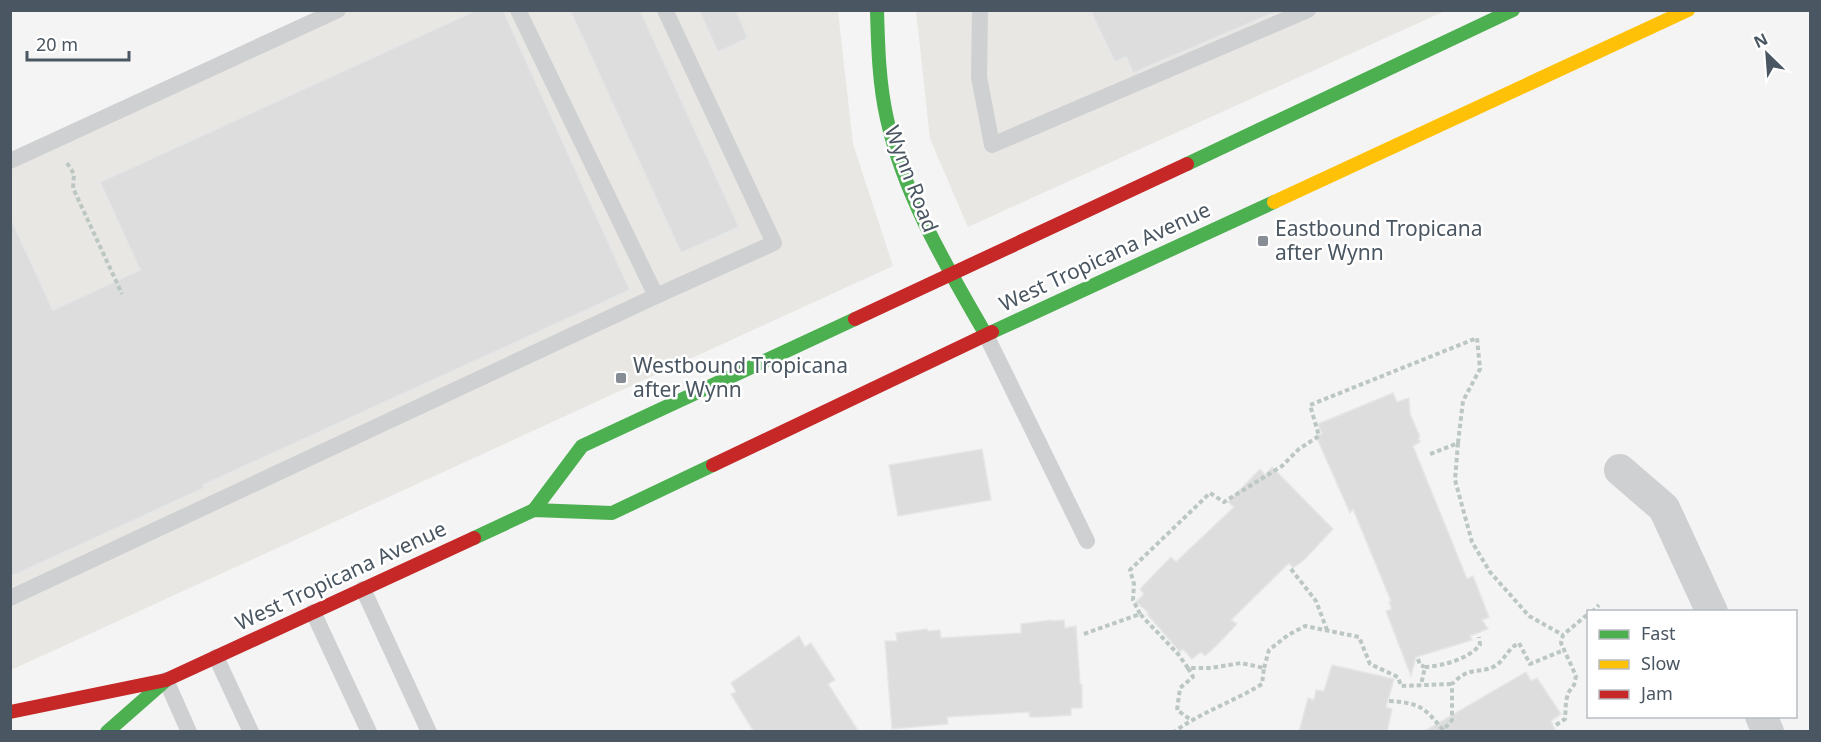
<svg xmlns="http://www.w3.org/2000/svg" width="1821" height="742" font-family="'Noto Sans',sans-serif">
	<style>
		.commercial { fill: #e8e7e3 }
		.building { fill: #ddddde; stroke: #e5e6e7; stroke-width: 1.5 }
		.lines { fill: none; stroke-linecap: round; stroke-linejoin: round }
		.path { stroke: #bcc7c4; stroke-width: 4; stroke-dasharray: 4.5 3; stroke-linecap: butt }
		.lane { stroke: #ced0d2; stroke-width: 16 }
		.street { stroke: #ced0d2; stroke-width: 32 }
		.fast { stroke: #4caf50; stroke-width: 14 }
		.slow { stroke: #ffc107; stroke-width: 14 }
		.jam { stroke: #c62828; stroke-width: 14 }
		.poi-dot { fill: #868d94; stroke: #fff; stroke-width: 2 }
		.labels { text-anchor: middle; stroke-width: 5; stroke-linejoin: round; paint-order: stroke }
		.street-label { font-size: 21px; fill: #4a5661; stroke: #fff }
		.poi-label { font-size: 21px; fill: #4a5661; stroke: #fff; text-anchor: start }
	</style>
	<rect width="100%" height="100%" fill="#f4f4f4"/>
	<g class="commercial">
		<polygon points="333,11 838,11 853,144 893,266 11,670 10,154"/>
		<polygon points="916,11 1445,11 968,227 930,139"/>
	</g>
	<g class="building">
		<polygon points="477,10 503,10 630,290 203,485 204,488 10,577 10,217 53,310 140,270 100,182"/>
		<polygon points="570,10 640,10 739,227 681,253"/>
		<polygon points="699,10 736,10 748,38 718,52"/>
		<polygon points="1090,10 1280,10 1133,73 1126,57 1115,62"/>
		<polygon points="1393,393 1397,402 1409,398 1410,414 1420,437 1418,438 1420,442 1413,446 1467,579 1473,576 1489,617 1482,620 1488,629 1470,636 1472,640 1416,657 1411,676 1386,611 1392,609 1389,602 1391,601 1353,509 1350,513 1316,436 1322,434 1318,424"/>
		<polygon points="982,449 991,500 898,516 889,465"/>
		<polygon points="1272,467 1333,529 1305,559 1293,568 1289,563 1231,620 1237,624 1216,646 1205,656 1201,652 1192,659 1183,649 1180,652 1147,614 1149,613 1136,602 1144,594 1140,589 1171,557 1176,562 1234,507 1228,502 1260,469 1265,475"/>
		<polygon points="1051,620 1052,621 1064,620 1065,628 1076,626 1080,684 1082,685 1082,708 1071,708 1071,715 1042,717 1030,717 1029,712 947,717 948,724 892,729 885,641 897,641 896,633 927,629 928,631 940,630 941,638 1021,633 1021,624"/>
		<polygon points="799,636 805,647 811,643 835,680 828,684 859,732 754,732 731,694 736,692 731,683"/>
		<polygon points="1332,665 1394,679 1386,707 1392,709 1387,732 1299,732 1308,698 1314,700 1316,690 1324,691"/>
		<polygon points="1526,672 1531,681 1537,678 1561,714 1551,721 1556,732 1423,732"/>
	</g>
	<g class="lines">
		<g class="path">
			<polyline points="67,163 74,174 73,188 122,294"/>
			<polyline points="1458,443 1455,480 1472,542 1490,572 1529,616 1563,635"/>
			<polyline points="1291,569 1316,601 1327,630"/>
			<polyline points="1592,612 1599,605"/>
			<polyline points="1140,614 1133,600 1134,584 1130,570 1210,493 1224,502 1282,466 1299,449 1319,436 1310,405 1477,338 1480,369 1463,401 1458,443 1428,455"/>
			<path d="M 1084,634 L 1140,614 L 1178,654 L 1188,668 L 1211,668 L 1241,663 L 1264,668 L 1262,684 C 1233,702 1201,712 1174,732"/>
			<polyline points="1418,659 1420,665 1425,667 1421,685"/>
			<path d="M 1425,667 C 1443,666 1468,659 1480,645 L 1479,637"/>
			<polyline points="1188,668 1193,677 1180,688 1177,710 1191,720"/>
			<polyline points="1264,668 1269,650 1288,635 1305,626 1359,637 1370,664 1398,677 1401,686 1452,684"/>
			<path d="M 1389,701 C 1420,703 1424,707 1443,730 L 1452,720 L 1452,684 C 1455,681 1459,677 1463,675 C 1473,669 1485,672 1495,666 C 1505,660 1508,648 1519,643 L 1530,664 L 1564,650"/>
			<polyline points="1556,725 1565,719 1566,702 1568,693 1574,685 1576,676 1561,643 1563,635 1588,614"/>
		</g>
		<g class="lane">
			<polyline points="518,10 656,296 774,243 665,10"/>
			<polyline points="980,10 979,77 992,145 1308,10"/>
			<polyline points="10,161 338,10"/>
			<polyline points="986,335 1087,541"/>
			<polyline points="363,589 429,732"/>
			<polyline points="10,598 656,296"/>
			<polyline points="313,612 369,732"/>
			<polyline points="216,657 251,732"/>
			<polyline points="166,680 189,732"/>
		</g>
		<g class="street">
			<polyline points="1620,470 1664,508 1712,612"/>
			<polyline points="1761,716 1768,732"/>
		</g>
		<g class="fast">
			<path d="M 877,10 C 878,47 879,84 887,119 C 904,196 947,267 986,335"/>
			<polyline points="1187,164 1513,10"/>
			<polyline points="992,332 1274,202"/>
			<polyline points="534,510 582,446 855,319"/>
			<polyline points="474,538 534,510 612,513 713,465"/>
			<polyline points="107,732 165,681"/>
		</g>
		<polyline class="slow" points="1274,202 1688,10"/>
		<g class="jam">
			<polyline points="855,319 1187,164"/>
			<polyline points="713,465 992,332"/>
			<polyline points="10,712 166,680 474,538"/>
		</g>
	</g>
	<g class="poi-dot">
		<rect x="1257" y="235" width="12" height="12" rx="3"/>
		<rect x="615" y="372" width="12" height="12" rx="3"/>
	</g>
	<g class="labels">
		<g class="street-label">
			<text transform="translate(911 179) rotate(69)" y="7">Wynn Road</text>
			<text transform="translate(1105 257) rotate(-25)" y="7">West Tropicana Avenue</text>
			<text transform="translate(341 576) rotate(-25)" y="7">West Tropicana Avenue</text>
		</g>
		<g class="poi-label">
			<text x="1275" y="236">Eastbound Tropicana<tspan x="1275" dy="24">after Wynn</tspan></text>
			<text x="633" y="373">Westbound Tropicana<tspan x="633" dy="24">after Wynn</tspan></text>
		</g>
	</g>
	<rect width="1821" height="742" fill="none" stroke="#4a5661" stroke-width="24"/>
	<rect x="1587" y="610" width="210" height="108" fill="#ffffff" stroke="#b7bbc0" stroke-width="1.5"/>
	<rect x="1599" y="630" width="30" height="9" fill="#4caf50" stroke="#b7bbc0" stroke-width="1.5"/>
	<text x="1641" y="640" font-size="18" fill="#4a5661">Fast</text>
	<rect x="1599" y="660" width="30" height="9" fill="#ffc107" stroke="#b7bbc0" stroke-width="1.5"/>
	<text x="1641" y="670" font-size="18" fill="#4a5661">Slow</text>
	<rect x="1599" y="690" width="30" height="9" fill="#c62828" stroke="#b7bbc0" stroke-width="1.5"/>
	<text x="1641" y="700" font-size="18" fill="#4a5661">Jam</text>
	<g transform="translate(1767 54) rotate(335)" stroke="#ffffff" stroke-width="4.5" paint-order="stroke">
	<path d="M0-4.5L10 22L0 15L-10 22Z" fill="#4a5661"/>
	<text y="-9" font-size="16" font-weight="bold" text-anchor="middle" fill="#4a5661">N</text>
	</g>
	<path d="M27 51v9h102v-9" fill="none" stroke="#4a5661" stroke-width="3"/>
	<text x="36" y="51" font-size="18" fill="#4a5661" stroke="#ffffff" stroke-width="4.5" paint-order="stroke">20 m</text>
</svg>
